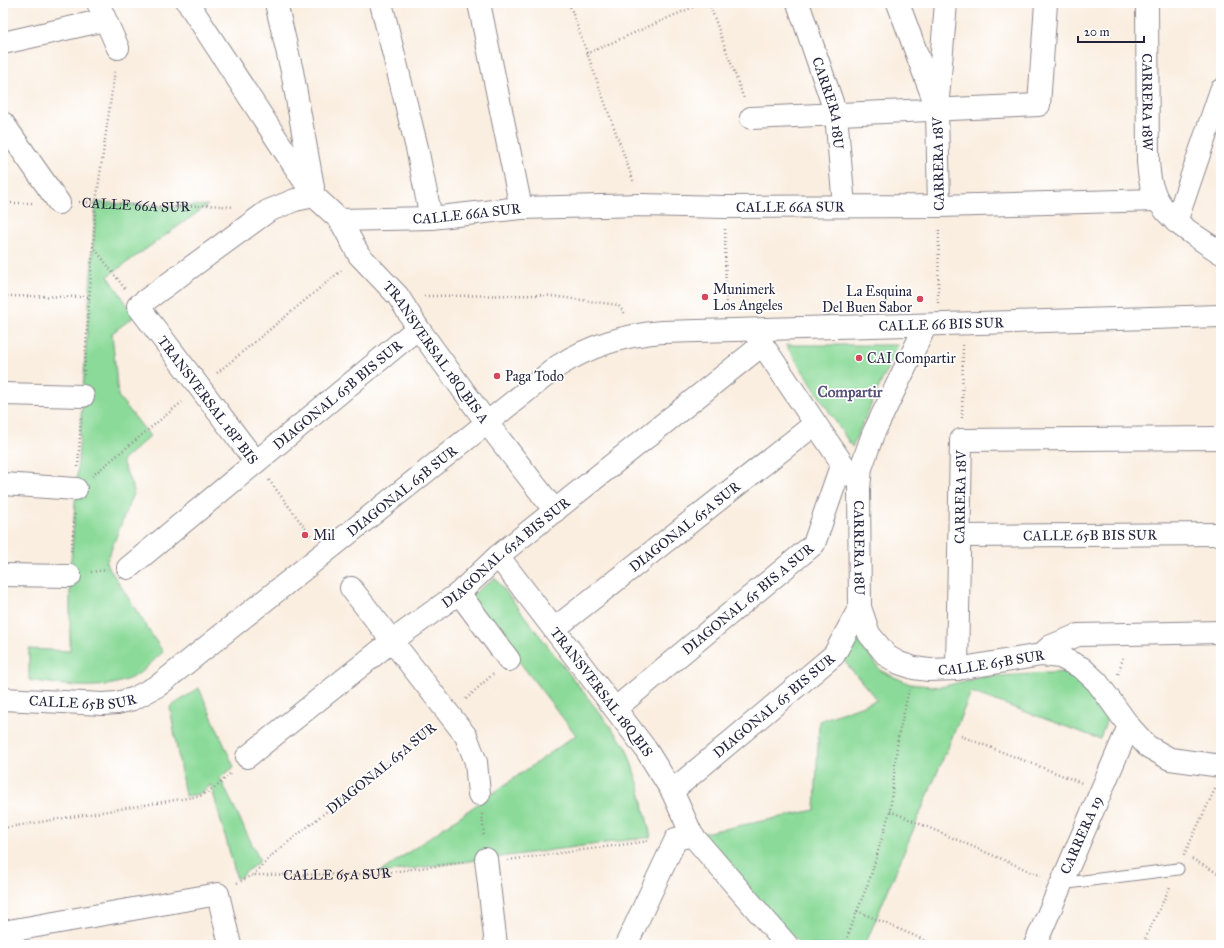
<svg xmlns="http://www.w3.org/2000/svg" width="1224" height="948" font-family="'IM FELL Great Primer',serif">
	<style>
		.green { fill: #8bda99; stroke: #567e6a }
		.lines { fill: none; stroke-linecap: round; stroke-linejoin: round }
		.service-casing { stroke: #8e888e; stroke-width: 13 }
		.minor-casing { stroke: #8e888e; stroke-width: 24 }
		.tertiary-casing { stroke: #8e888e; stroke-width: 24 }
		.path { stroke: #8e888e; stroke-width: 2.5; stroke-dasharray: 1 3; stroke-linecap: butt }
		.service { stroke: #fff; stroke-width: 11 }
		.minor { stroke: #fff; stroke-width: 22 }
		.tertiary { stroke: #fff; stroke-width: 22 }
		.poi-dot { fill: #d1495b; stroke: #fff; stroke-width: 1.5 }
		.labels { text-anchor: middle; stroke-width: 3.5; stroke-linejoin: round; paint-order: stroke }
		.street-label { font-size: 14px; fill: #22223b; stroke: #fff }
		.poi-label { font-size: 14px; fill: #22223b; stroke: #fff; text-anchor: start }
		.neighbourhood-label { font-size: 15px; font-weight: bold; fill: #595379; stroke: #fff }
	</style>
	<rect width="100%" height="100%" fill="#fff"/>
	<filter id="ink" filterUnits="userSpaceOnUse"><feTurbulence type="fractalNoise" baseFrequency=".025" numOctaves="2"/><feDisplacementMap in="SourceGraphic" scale="8" xChannelSelector="R" yChannelSelector="G"/><feConvolveMatrix kernelMatrix="1 2 1 2 8 2 1 2 1" color-interpolation-filters="sRGB"/></filter>
	<filter id="wash" filterUnits="userSpaceOnUse"><feTurbulence type="fractalNoise" baseFrequency=".012" numOctaves="4" result="noise"/><feDisplacementMap in="SourceGraphic" scale="16" xChannelSelector="R" yChannelSelector="G"/><feGaussianBlur stdDeviation="0.9" result="paint"/><feColorMatrix in="noise" values="0 0 0 0 0 0 0 0 0 0 0 0 0 0 0 0 0 1.4 0 .05"/><feComposite in="paint" operator="in"/></filter>
	<g filter="url(#wash)">
		<rect width="100%" height="100%" fill="#faeee0"/>
		<g class="green">
			<path d="M 96,202 L 170,207 L 208,205 L 108,276 L 135,316 L 112,333 L 118,396 L 150,436 L 122,461 L 134,491 L 106,563 L 163,652 C 154,660 145,670 135,676 C 103,693 63,685 29,680 L 29,649 L 70,651 L 70,576 Z"/>
			<polygon points="786,345 898,345 852,447"/>
			<polygon points="495,578 626,747 638,783 651,837 379,873 576,735 469,597"/>
			<polygon points="854,635 881,671 910,684 940,687 982,677 1065,672 1087,688 1108,716 1100,739 971,692 865,945 801,945 699,834 815,810 819,721 877,700 845,662"/>
			<polygon points="199,688 234,767 220,778 260,861 237,879 211,785 199,794 185,796 170,707"/>
		</g>
	</g>
	<g filter="url(#ink)">
		<g class="lines">
			<defs>
				<polyline id="service" points="1060,884 1178,869"/>
				<g id="minor">
					<polyline points="98,3 118,48"/>
					<path id="s3" d="M 188,3 L 314,196 L 340,220 L 359,255 L 398,296 L 418,328 L 487,423 L 555,511"/>
					<polyline points="276,3 292,71 313,187"/>
					<polyline points="381,3 417,148 431,218"/>
					<polyline points="479,3 521,208"/>
					<path id="s4" d="M 798,3 L 836,114 L 844,206"/>
					<polyline points="898,3 935,103"/>
					<polyline points="3,43 105,20"/>
					<polyline points="751,118 1039,105 1046,3"/>
					<polyline points="3,123 59,203"/>
					<polyline points="939,206 937,110 946,3"/>
					<path id="s5" d="M 340,220 L 431,218 L 521,208 L 642,205 L 724,207 L 939,206 L 1157,200"/>
					<polyline points="1176,222 1221,90"/>
					<polyline points="754,332 850,475"/>
					<polyline points="3,394 83,396"/>
					<polyline points="256,462 138,306 268,211 295,200 314,196"/>
					<polyline points="3,484 76,489"/>
					<path id="s6" d="M 960,536 L 1221,534"/>
					<path id="s7" d="M 498,556 L 645,748 L 672,791 L 692,835 L 787,945"/>
					<path id="s8" d="M 128,568 L 418,328"/>
					<polyline points="3,575 70,576"/>
					<polyline points="351,588 466,736 476,762 479,794"/>
					<polyline points="459,593 509,660"/>
					<path id="s9" d="M 554,629 L 815,424"/>
					<polyline points="1041,655 1051,646 1078,635 1221,632"/>
					<path id="s10" d="M 957,669 L 961,440 L 1221,438"/>
					<path id="s11" d="M 616,708 L 814,544 L 842,463"/>
					<polyline points="1129,726 1147,746 1170,759 1221,766"/>
					<path id="s12" d="M 247,757 L 392,641 L 459,593 L 498,556 L 762,345"/>
					<path id="s13" d="M 672,791 L 834,655 L 860,607"/>
					<polyline points="486,859 496,945"/>
					<polyline points="3,932 218,894 230,945"/>
					<polyline points="626,945 676,839 692,835"/>
				</g>
				<g id="tertiary">
					<path id="s14" d="M 1147,3 L 1148,162 C 1149,170 1149,179 1152,187 C 1162,219 1195,235 1221,253"/>
					<path id="s15" d="M 926,325 L 873,434 L 861,468 L 859,488 L 860,607 L 869,634 L 887,656 L 899,663 L 914,668 L 929,670 L 957,669 L 1041,655 L 1060,657 L 1082,668 L 1097,682 L 1129,726 L 1035,945"/>
					<path id="s16" d="M 3,699 L 103,704 L 117,703 L 133,699 L 159,685 L 558,366 C 591,345 624,335 662,332 L 1221,316"/>
				</g>
			</defs>
			<use href="#service" class="service-casing"/>
			<use href="#minor" class="minor-casing"/>
			<use href="#tertiary" class="tertiary-casing"/>
			<g class="path">
				<polyline points="569,3 634,183"/>
				<polyline points="709,3 744,99"/>
				<polyline points="586,54 702,3"/>
				<path id="s1" d="M 79,202 L 170,207 L 208,205 L 234,207"/>
				<polyline points="3,203 32,203"/>
				<polyline points="725,229 726,308"/>
				<polyline points="93,246 125,289"/>
				<polyline points="3,296 90,297"/>
				<polyline points="424,296 544,295 618,305 626,315"/>
				<polyline points="938,303 939,228"/>
				<polyline points="217,373 343,269"/>
				<polyline points="84,375 96,202 115,70"/>
				<polyline points="962,418 963,345"/>
				<polyline points="78,467 81,418"/>
				<polyline points="92,476 182,402"/>
				<polyline points="269,480 311,536"/>
				<polyline points="71,555 75,512"/>
				<polyline points="91,572 107,570"/>
				<polyline points="1118,674 1124,655"/>
				<polyline points="466,699 493,674"/>
				<polyline points="961,736 1082,783"/>
				<polyline points="890,811 1041,876"/>
				<polyline points="482,814 484,837"/>
				<polyline points="3,828 200,796 216,787 232,772"/>
				<polyline points="1184,855 1216,787"/>
				<polyline points="1192,859 1221,875"/>
				<polyline points="508,860 650,841"/>
				<polyline points="253,875 271,856 431,728"/>
				<path id="s2" d="M 237,883 L 253,875 L 375,874 L 465,862"/>
				<polyline points="857,911 936,945"/>
				<polyline points="844,945 870,878 890,811 898,738 909,690"/>
				<polyline points="1155,945 1145,939 1170,887"/>
			</g>
			<use href="#service" class="service"/>
			<use href="#minor" class="minor"/>
			<use href="#tertiary" class="tertiary"/>
		</g>
	</g>
	<g class="poi-dot">
		<circle cx="705" cy="297" r="4"/>
		<circle cx="920" cy="299" r="4"/>
		<circle cx="859" cy="358" r="4"/>
		<circle cx="497" cy="376" r="4"/>
		<circle cx="305" cy="535" r="4"/>
	</g>
	<g class="labels">
		<g class="street-label">
			<text dy="5" stroke="none"><textPath href="#s14" startOffset="99">CARRERA 18W</textPath></text>
			<text dy="5" stroke="none"><textPath href="#s4" startOffset="105">CARRERA 18U</textPath></text>
			<text transform="translate(938 164) rotate(-91)" y="5">CARRERA 18V</text>
			<text dy="5" stroke="none"><textPath href="#s1" startOffset="57">CALLE 66A SUR</textPath></text>
			<text dy="5" stroke="none"><textPath href="#s5" startOffset="451">CALLE 66A SUR</textPath></text>
			<text dy="5" stroke="none"><textPath href="#s5" startOffset="127">CALLE 66A SUR</textPath></text>
			<text dy="5" stroke="none"><textPath href="#s16" startOffset="1061">CALLE 66 BIS SUR</textPath></text>
			<text dy="5" stroke="none"><textPath href="#s3" startOffset="430">TRANSVERSAL 18Q BIS A</textPath></text>
			<text dy="5" stroke="none"><textPath href="#s8" startOffset="272">DIAGONAL 65B BIS SUR</textPath></text>
			<text transform="translate(208 400) rotate(53)" y="5">TRANSVERSAL 18P BIS</text>
			<text dy="5" stroke="none"><textPath href="#s16" startOffset="471">DIAGONAL 65B SUR</textPath></text>
			<text dy="5" stroke="none"><textPath href="#s10" startOffset="172">CARRERA 18V</textPath></text>
			<text dy="5" stroke="none"><textPath href="#s9" startOffset="166">DIAGONAL 65A SUR</textPath></text>
			<text dy="5" stroke="none"><textPath href="#s6" startOffset="130">CALLE 65B BIS SUR</textPath></text>
			<text dy="5" stroke="none"><textPath href="#s15" startOffset="237">CARRERA 18U</textPath></text>
			<text dy="5" stroke="none"><textPath href="#s12" startOffset="330">DIAGONAL 65A BIS SUR</textPath></text>
			<text dy="5" stroke="none"><textPath href="#s11" startOffset="171">DIAGONAL 65 BIS A SUR</textPath></text>
			<text dy="5" stroke="none"><textPath href="#s15" startOffset="461">CALLE 65B SUR</textPath></text>
			<text dy="5" stroke="none"><textPath href="#s7" startOffset="171">TRANSVERSAL 18Q BIS</textPath></text>
			<text dy="5" stroke="none"><textPath href="#s16" startOffset="80">CALLE 65B SUR</textPath></text>
			<text dy="5" stroke="none"><textPath href="#s13" startOffset="133">DIAGONAL 65 BIS SUR</textPath></text>
			<text transform="translate(381 768) rotate(-39)" y="5">DIAGONAL 65A SUR</text>
			<text transform="translate(1081 835) rotate(-66)" y="5">CARRERA 19</text>
			<text dy="5" stroke="none"><textPath href="#s2" startOffset="102">CALLE 65A SUR</textPath></text>
		</g>
		<g class="poi-label">
			<text x="713" y="294">Munimerk<tspan x="713" dy="16">Los Angeles</tspan></text>
			<text x="912" y="296" text-anchor="end">La Esquina<tspan x="912" dy="16">Del Buen Sabor</tspan></text>
			<text x="867" y="363">CAI Compartir</text>
			<text x="505" y="381">Paga Todo</text>
			<text x="313" y="540">Mil</text>
		</g>
		<g class="neighbourhood-label">
			<text x="850" y="397">Compartir</text>
		</g>
	</g>
	<rect width="1224" height="948" fill="none" stroke="#fff" stroke-width="16"/>
	<path d="M1078 36v6h66v-6" fill="none" stroke="#22223b" stroke-width="2"/>
	<text x="1084" y="36" font-size="12" fill="#22223b" stroke="#ffffff" stroke-width="3" paint-order="stroke">20 m</text>
</svg>
